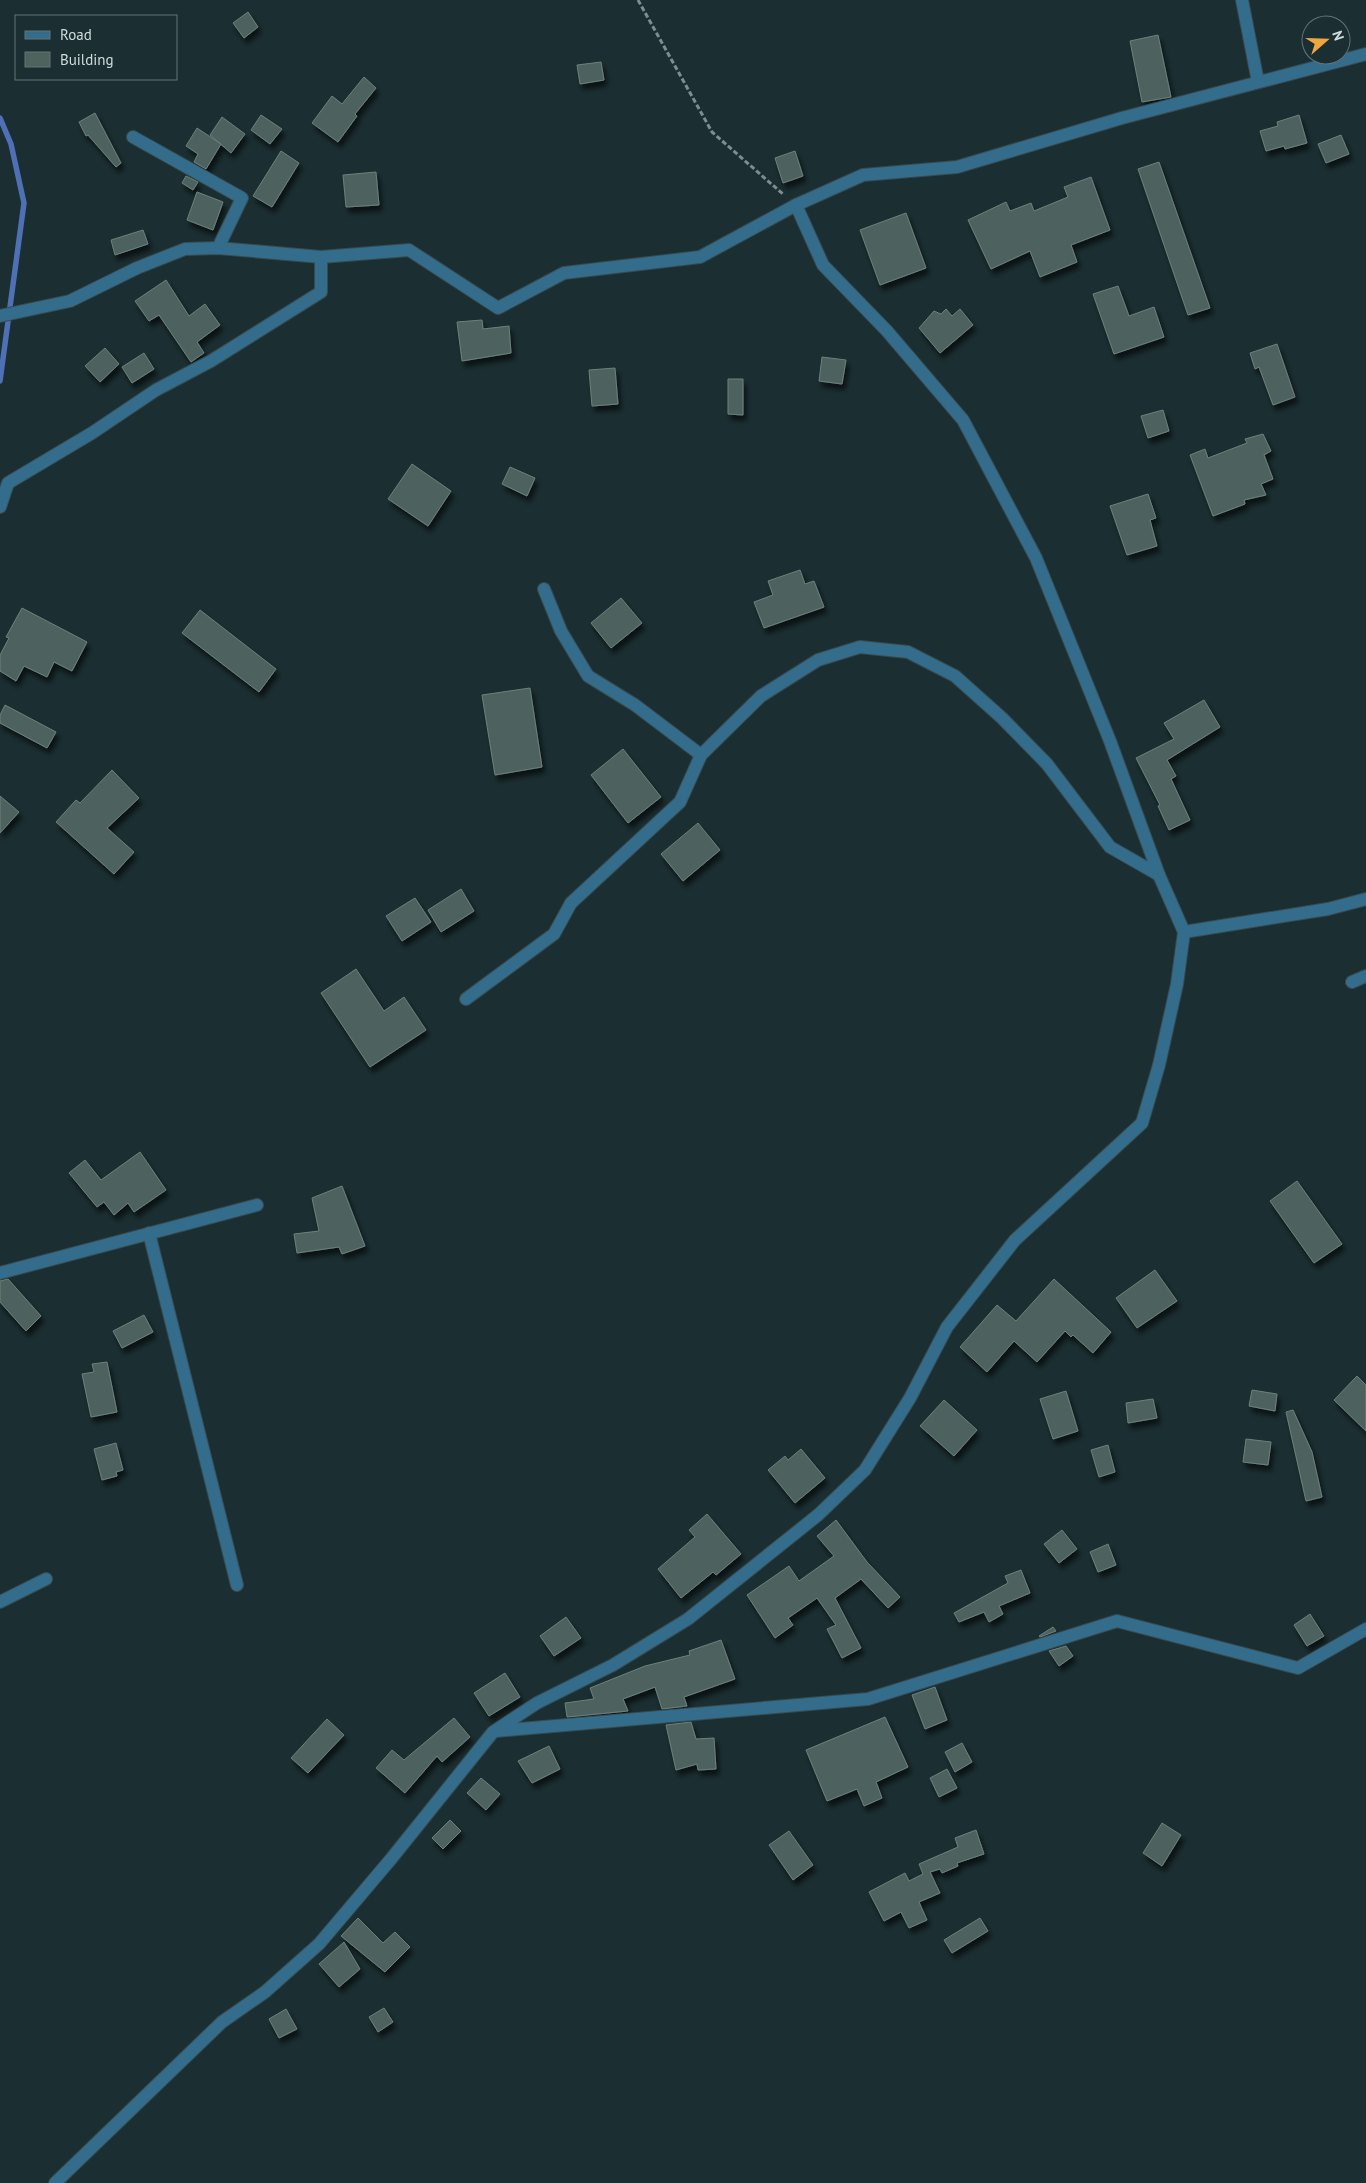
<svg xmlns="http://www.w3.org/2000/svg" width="1366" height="2183" font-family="'PT Sans',sans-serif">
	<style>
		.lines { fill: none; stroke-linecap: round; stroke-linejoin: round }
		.stream { stroke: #5070b5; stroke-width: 5.5 }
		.building { fill: #4e625e; stroke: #6c817d; filter: url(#shadow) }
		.minor-casing { stroke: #384a4d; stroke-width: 14 }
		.path { stroke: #7e8d8f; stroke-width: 3; stroke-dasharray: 5 2.5; stroke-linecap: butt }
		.minor { stroke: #346c8c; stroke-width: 12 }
	</style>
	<defs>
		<filter id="shadow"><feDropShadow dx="3" dy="5.5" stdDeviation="2.5" flood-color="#0009"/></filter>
	</defs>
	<rect width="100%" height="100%" fill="#1b2e31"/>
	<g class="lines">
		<polyline class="stream" points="0,118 11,144 24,203 0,381"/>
	</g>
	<g class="building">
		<polygon points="248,12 258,27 244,38 233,23"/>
		<polygon points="1158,35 1171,97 1142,102 1130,41"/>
		<polygon points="601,62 604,80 580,84 577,65"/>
		<polygon points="364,77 376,88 355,114 357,116 338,142 312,123 332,96 342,104"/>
		<polygon points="95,113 121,163 116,167 88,135 86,136 79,122"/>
		<polygon points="261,115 282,129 270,144 251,130"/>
		<polygon points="1299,115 1307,143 1285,149 1284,146 1266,151 1260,131 1278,126 1277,122"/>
		<polygon points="222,117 245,134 231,153 210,135"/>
		<polygon points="197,128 221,144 206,169 194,162 198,154 186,146"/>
		<polygon points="1341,135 1349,154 1326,163 1318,144"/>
		<polygon points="281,151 299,163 272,207 253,196"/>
		<polygon points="795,151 803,176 783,183 775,158"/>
		<polygon points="1159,162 1210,308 1188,315 1138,169"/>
		<polygon points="376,172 379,205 346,207 343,175"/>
		<polygon points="186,176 198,182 193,190 182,183"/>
		<polygon points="1091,177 1110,230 1071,245 1077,262 1040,277 1030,251 991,269 968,220 1006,202 1010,211 1031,203 1034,211 1068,197 1064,187"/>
		<polygon points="197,192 223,202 213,230 187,220"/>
		<polygon points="906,213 926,268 880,285 860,230"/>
		<polygon points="143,230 148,244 115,255 111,240"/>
		<polygon points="166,280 189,316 205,304 220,325 197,342 204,353 191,362 159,315 149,321 135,301"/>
		<polygon points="1118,286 1129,316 1154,307 1164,337 1114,354 1093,294"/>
		<polygon points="946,309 952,316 960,309 973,325 940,353 919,328 934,311 941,314"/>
		<polygon points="482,320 483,329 509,326 511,353 462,361 457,322"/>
		<polygon points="1277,344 1295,397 1273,405 1259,367 1255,369 1250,353"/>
		<polygon points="105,348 119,364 100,382 85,366"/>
		<polygon points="144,353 154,369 132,383 122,367"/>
		<polygon points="822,357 846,360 842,384 819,381"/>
		<polygon points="615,368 618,404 592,406 589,370"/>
		<polygon points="728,379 743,379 743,415 728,414"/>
		<polygon points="1163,410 1169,431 1148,438 1141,416"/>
		<polygon points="1263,434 1271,451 1264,455 1273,479 1261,484 1266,495 1244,500 1245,504 1213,516 1190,455 1205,449 1208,458 1247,443 1245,439"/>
		<polygon points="412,464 451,491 428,526 388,499"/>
		<polygon points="510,467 535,478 527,496 502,484"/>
		<polygon points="1148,494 1156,518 1150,520 1157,546 1127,555 1110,506"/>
		<polygon points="800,570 805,584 814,581 824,607 764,628 754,602 773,595 768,581"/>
		<polygon points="621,598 642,623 611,648 591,623"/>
		<polygon points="22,608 87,642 72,671 54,662 47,677 24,666 16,681 0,671 0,655 9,638 6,637"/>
		<polygon points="200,610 276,669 259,692 182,633"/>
		<polygon points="530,688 542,767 495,775 482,695"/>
		<polygon points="1204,700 1220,727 1167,760 1176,776 1171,779 1190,820 1169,830 1158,806 1160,805 1136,758 1174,739 1164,723"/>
		<polygon points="5,705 56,732 47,748 0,723 0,715"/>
		<polygon points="623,749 661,797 628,823 591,775"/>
		<polygon points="112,770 139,798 107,828 134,852 114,874 56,822 76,800 80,803"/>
		<polygon points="0,796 19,812 0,833"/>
		<polygon points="698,823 720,850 683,881 661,854"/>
		<polygon points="461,889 474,911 441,932 428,910"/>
		<polygon points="415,898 431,922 402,941 386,916"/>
		<polygon points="356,969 384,1011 404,997 426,1030 370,1067 321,993"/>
		<polygon points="140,1152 166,1190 134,1212 128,1203 114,1215 104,1202 97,1207 69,1173 85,1160 101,1180"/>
		<polygon points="1297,1181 1342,1244 1314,1263 1270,1201"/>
		<polygon points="342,1186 365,1246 342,1254 339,1247 297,1253 294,1234 319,1231 312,1198"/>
		<polygon points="1155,1270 1177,1301 1137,1328 1116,1298"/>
		<polygon points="8,1279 41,1316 26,1331 0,1302 0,1281"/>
		<polygon points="1054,1279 1111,1332 1093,1353 1073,1335 1071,1337 1065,1331 1037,1362 1014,1341 987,1372 960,1347 997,1305 1016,1321"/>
		<polygon points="144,1315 153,1332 122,1348 113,1331"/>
		<polygon points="107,1362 117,1412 91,1417 82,1374 94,1372 92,1364"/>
		<polygon points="1357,1376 1366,1385 1366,1431 1334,1400"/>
		<polygon points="1252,1390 1277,1394 1275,1411 1249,1406"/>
		<polygon points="1066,1391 1078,1431 1053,1439 1040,1399"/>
		<polygon points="1153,1399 1157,1418 1128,1423 1126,1403"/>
		<polygon points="944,1400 977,1430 954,1456 920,1426"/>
		<polygon points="1293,1410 1312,1452 1322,1497 1306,1501 1286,1412"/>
		<polygon points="1246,1439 1271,1442 1268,1465 1243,1462"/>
		<polygon points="116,1443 123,1470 116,1472 117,1476 102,1480 94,1449"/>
		<polygon points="1108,1445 1115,1472 1099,1477 1091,1450"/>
		<polygon points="801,1449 825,1478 795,1503 768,1470 785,1456 788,1460"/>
		<polygon points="707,1514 741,1554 716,1575 713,1572 681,1598 658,1569 695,1537 689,1530"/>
		<polygon points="836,1520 867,1562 900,1597 888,1608 861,1579 835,1598 861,1648 842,1658 827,1629 836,1625 817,1598 788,1618 793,1625 775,1638 747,1595 789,1566 799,1581 834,1556 817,1536"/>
		<polygon points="1062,1530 1077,1549 1059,1563 1044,1544"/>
		<polygon points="1108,1544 1116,1565 1098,1572 1090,1552"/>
		<polygon points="1021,1570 1030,1593 999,1606 1003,1614 989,1622 984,1612 959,1622 954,1613 1008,1583 1005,1576"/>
		<polygon points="1310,1614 1324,1636 1307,1646 1294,1625"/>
		<polygon points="566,1617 581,1638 554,1656 540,1636"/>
		<polygon points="1053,1627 1056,1631 1040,1637 1039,1636"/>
		<polygon points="721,1640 735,1679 684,1697 687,1706 662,1709 655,1687 623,1699 628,1711 567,1717 565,1703 594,1699 590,1688 645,1666 690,1655 689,1651"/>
		<polygon points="1066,1646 1073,1656 1059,1666 1049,1651"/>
		<polygon points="505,1673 520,1697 489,1716 474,1693"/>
		<polygon points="935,1687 947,1720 925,1729 912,1695"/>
		<polygon points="885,1717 908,1767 876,1782 882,1798 864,1806 857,1789 827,1801 806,1750"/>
		<polygon points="454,1718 470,1737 442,1762 437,1756 405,1793 376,1768 392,1750 404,1760"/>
		<polygon points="327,1719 344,1735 308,1773 291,1758"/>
		<polygon points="691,1722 696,1739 714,1738 716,1769 698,1770 697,1764 676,1770 666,1725"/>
		<polygon points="962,1743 972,1762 955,1772 945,1752"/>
		<polygon points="549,1746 560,1769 532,1783 518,1761"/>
		<polygon points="947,1769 957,1788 939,1797 930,1778"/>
		<polygon points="481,1778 500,1794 486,1810 467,1793"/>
		<polygon points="450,1820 461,1831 443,1849 432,1838"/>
		<polygon points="1162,1823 1181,1835 1162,1866 1143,1853"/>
		<polygon points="976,1830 984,1854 957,1863 958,1866 942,1873 940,1869 930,1872 940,1893 919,1902 927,1920 909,1928 901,1912 884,1921 869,1892 905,1873 909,1881 923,1874 919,1864 958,1847 955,1838"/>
		<polygon points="789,1831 813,1865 793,1880 769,1845"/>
		<polygon points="358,1918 383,1943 395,1932 410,1947 385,1972 341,1936"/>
		<polygon points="980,1918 988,1931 952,1953 944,1940"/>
		<polygon points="344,1942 360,1969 339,1987 319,1964"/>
		<polygon points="384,2008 393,2022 378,2032 369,2017"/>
		<polygon points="286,2009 297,2029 279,2038 269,2019"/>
	</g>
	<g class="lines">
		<defs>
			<g id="minor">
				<polyline points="1242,0 1258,82"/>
				<polyline points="133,137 242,198 218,248"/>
				<polyline points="0,316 70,301 137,268 185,249 218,248 321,257 409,250 498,308 564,273 700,257 796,205"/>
				<polyline points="0,507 8,483 92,433 156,390 211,361 321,292 321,257"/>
				<polyline points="544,589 561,631 588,676 635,705 701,755"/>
				<polyline points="1184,932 1328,909 1366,899"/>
				<polyline points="1352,982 1366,976"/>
				<polyline points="466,999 554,934 571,903 680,802 701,755 761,696 818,660 860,647 908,652 955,676 1002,718 1047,764 1110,847 1159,875"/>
				<polyline points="149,1233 237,1585"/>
				<polyline points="0,1273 257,1205"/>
				<polyline points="0,1602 46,1579"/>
				<polyline points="496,1731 868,1699 1117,1621 1298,1668 1366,1629"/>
				<polyline points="55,2183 222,2022 265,1992 319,1944 391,1859 493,1732 537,1703 613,1665 688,1619 818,1515 865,1470 910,1398 947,1327 1015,1240 1142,1123 1159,1065 1177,984 1184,932 1159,875 1110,741 1036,558 963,420 887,331 823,265 796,205 863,175 957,167 1122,118 1366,54"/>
			</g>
		</defs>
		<use href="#minor" class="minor-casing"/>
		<polyline class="path" points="638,0 712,132 784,195"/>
		<use href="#minor" class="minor"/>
	</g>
	<rect x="15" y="15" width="162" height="65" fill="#1b2e31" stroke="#647476"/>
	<rect x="25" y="31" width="25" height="8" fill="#346c8c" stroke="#647476"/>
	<text x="60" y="40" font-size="15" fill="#d1dcde">Road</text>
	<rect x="25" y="52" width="25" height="15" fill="#4e625e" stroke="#647476"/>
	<text x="60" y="65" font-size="15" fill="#d1dcde">Building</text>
	<g transform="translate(1326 40) rotate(70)"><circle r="24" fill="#1b2e31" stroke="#647476"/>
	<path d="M0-4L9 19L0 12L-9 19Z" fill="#f0a63e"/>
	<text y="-8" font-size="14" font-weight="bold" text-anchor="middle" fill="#d1dcde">N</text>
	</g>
</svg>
